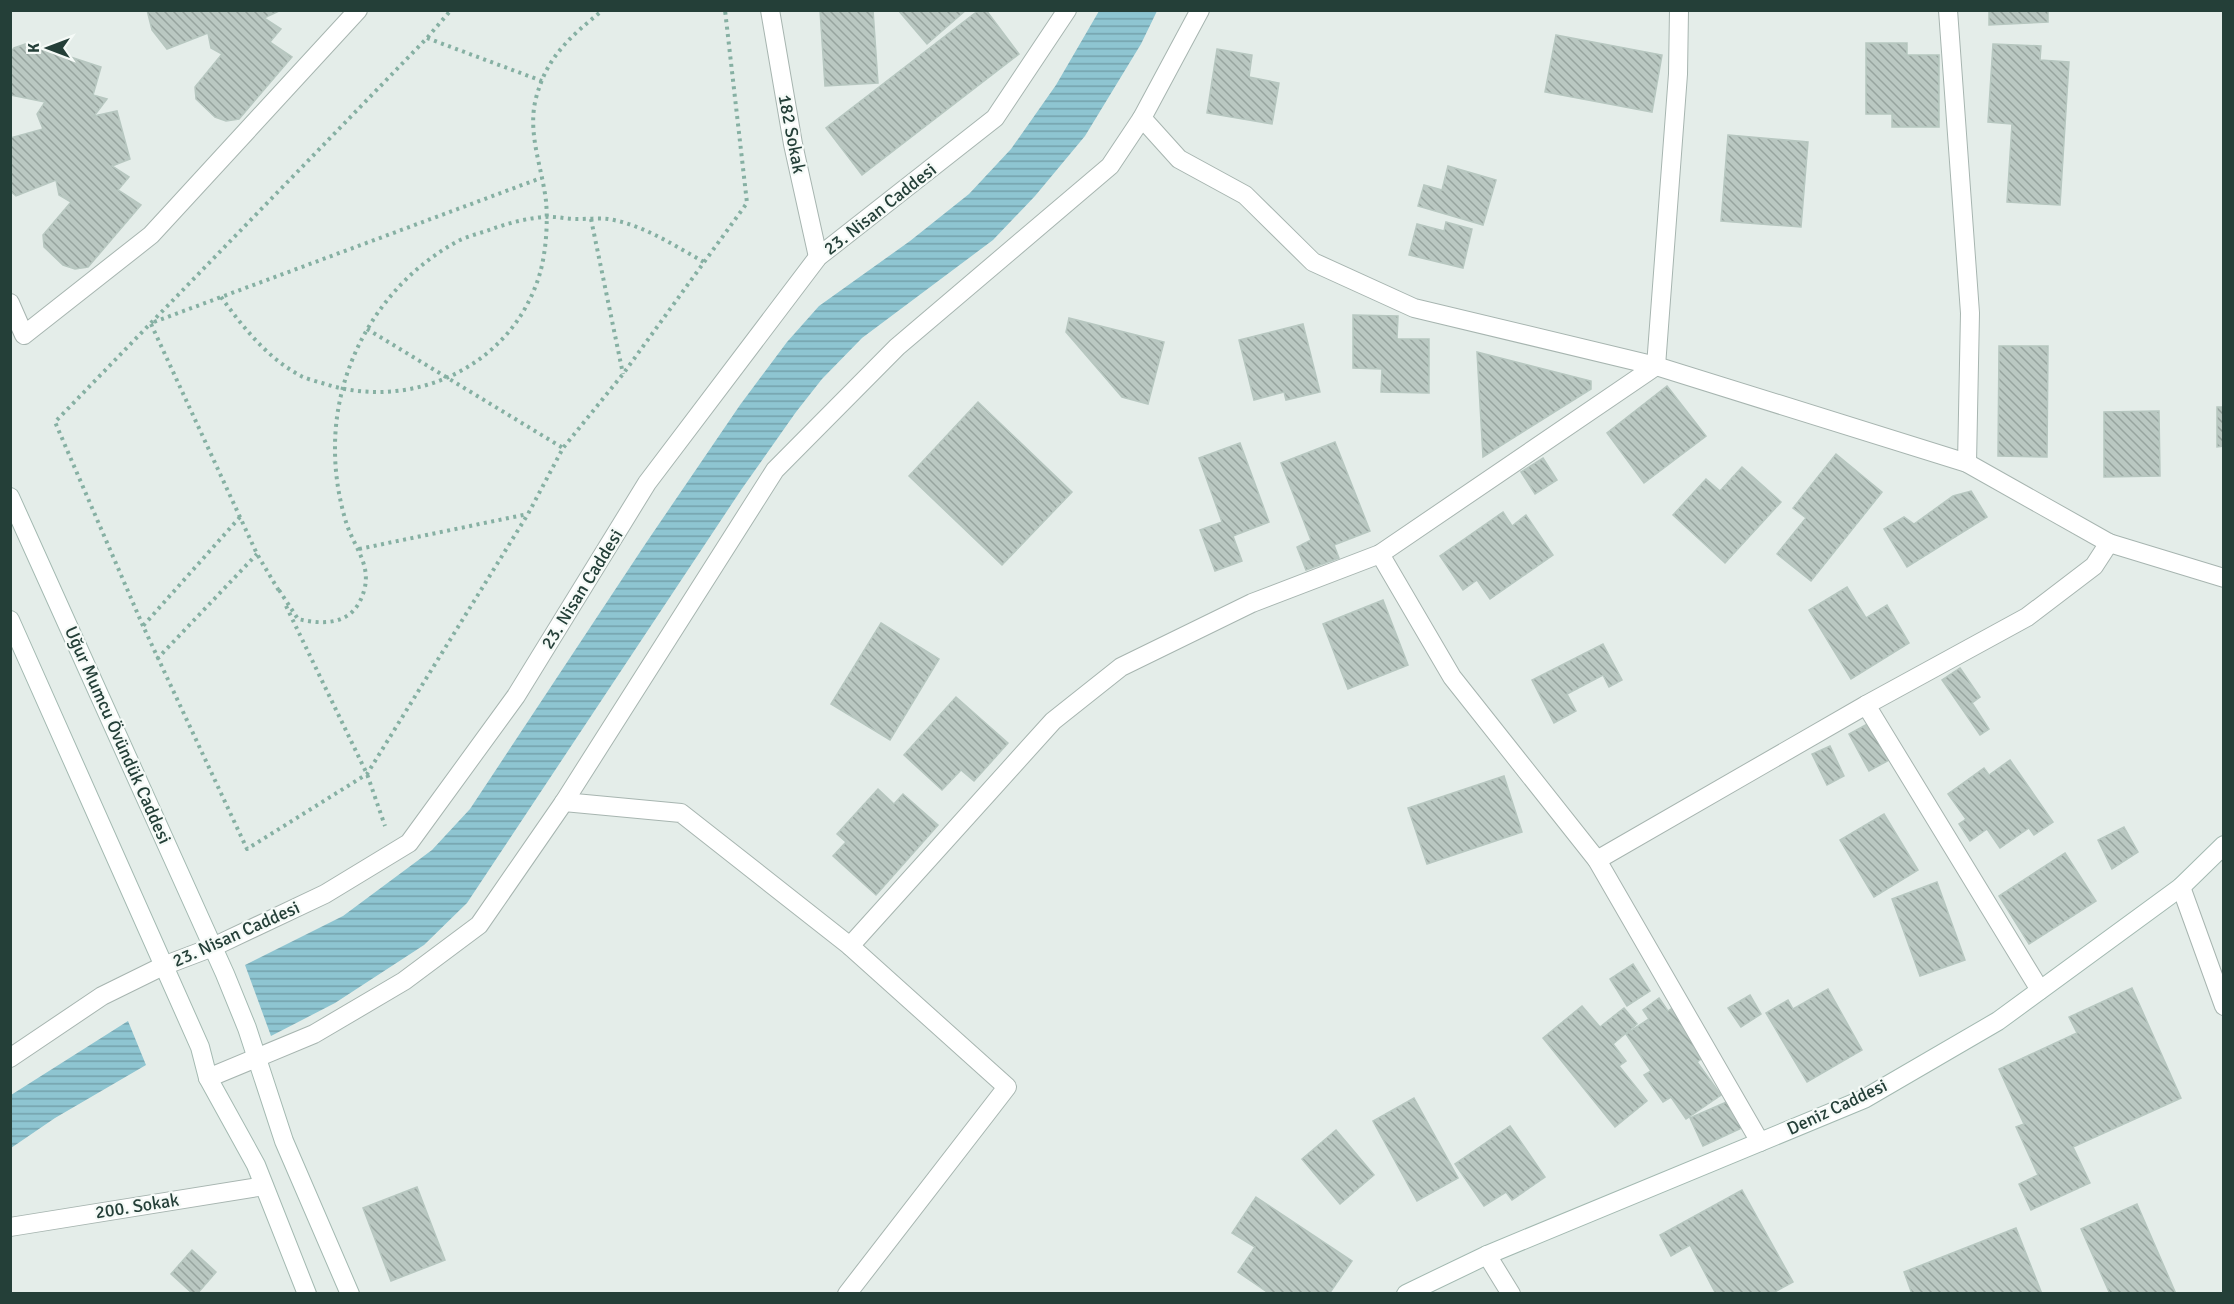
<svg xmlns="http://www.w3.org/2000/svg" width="2234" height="1304" font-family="Signika,sans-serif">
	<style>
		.water { fill: url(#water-rules) }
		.building { fill: url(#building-back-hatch); stroke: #b7c7c0; stroke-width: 1.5 }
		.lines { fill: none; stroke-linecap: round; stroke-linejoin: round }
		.street-casing { stroke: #a7b5b0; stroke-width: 20 }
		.secondary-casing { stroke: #a3b9b1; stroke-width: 20 }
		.path { stroke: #86b0a3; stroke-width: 4; stroke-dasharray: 3 4.5; stroke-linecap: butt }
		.street { stroke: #fff; stroke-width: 18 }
		.secondary { stroke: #fff; stroke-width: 18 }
		.labels { text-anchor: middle; stroke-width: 4.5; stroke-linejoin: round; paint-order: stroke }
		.street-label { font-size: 18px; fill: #243f38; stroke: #f5faf7 }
	</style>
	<defs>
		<pattern id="water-rules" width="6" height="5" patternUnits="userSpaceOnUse" patternTransform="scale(1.5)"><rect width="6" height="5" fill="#8ec5d1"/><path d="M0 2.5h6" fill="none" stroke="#74a1ab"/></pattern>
		<pattern id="building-back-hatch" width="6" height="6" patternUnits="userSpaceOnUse" patternTransform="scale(1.5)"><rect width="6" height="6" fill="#bac8c2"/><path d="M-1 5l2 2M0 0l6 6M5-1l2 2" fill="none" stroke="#97a49f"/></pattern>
	</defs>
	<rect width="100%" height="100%" fill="#e4ede9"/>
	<g class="water">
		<polygon points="1099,11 1157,11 1141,44 1085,136 1035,196 993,240 862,338 822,379 796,412 741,490 467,903 424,945 335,1003 271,1036 245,965 343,916 432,850 470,809 646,543 740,405 787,342 819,306 910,241 969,194 1011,149 1056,85"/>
		<polygon points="128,1021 146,1065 55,1118 11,1148 11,1095"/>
	</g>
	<g class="building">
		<polygon points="147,10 281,10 264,18 281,29 270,42 292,57 239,119 226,121 215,117 196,99 195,87 222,54 211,48 208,33 167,49 152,30"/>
		<polygon points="820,10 873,10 878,83 825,86"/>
		<polygon points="898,10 966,10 927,44"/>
		<polygon points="979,10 986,10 1019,54 862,175 826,128"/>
		<polygon points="1989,10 2048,10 2048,22 1989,25"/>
		<polygon points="1556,35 1662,55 1652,112 1545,92"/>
		<polygon points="28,43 101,67 93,95 107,99 94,116 117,111 130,159 112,166 129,177 118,190 141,205 88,267 75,269 63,265 44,247 43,235 71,202 59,195 56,180 16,196 10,191 10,138 43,129 37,114 45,102 10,95 10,53 14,48"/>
		<polygon points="1866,43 1907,43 1907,55 1939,55 1939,127 1892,127 1892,114 1866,114"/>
		<polygon points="1993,44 2041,46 2040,60 2069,62 2060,205 2007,202 2012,124 1988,122"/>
		<polygon points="1217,49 1252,55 1249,77 1279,83 1272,124 1207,113"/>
		<polygon points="1728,135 1808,142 1801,227 1721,221"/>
		<polygon points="1448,166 1496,180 1483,225 1418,206 1424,185 1442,190"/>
		<polygon points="1446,222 1472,229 1463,268 1409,255 1417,224 1444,231"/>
		<polygon points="1353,315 1398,316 1397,339 1429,339 1429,393 1381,392 1382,369 1353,368"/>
		<polygon points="1069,318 1164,342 1148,404 1122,397 1066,332"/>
		<polygon points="1303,324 1320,392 1286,400 1284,392 1254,400 1239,340"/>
		<polygon points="1999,346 2048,346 2047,457 1998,456"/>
		<polygon points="1477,352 1591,381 1591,389 1483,457"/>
		<polygon points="1667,386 1706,436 1644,483 1607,433"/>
		<polygon points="978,402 1072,492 1002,565 909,476"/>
		<polygon points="2217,407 2224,407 2224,446 2217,447"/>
		<polygon points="2159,411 2160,476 2104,477 2104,412"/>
		<polygon points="1335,442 1370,531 1334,545 1339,558 1306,570 1297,547 1311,540 1281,463"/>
		<polygon points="1240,443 1269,522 1233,536 1242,561 1215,571 1200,530 1222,522 1199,458"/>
		<polygon points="1836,454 1882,492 1811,581 1777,554 1806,518 1793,508"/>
		<polygon points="1543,458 1557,480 1535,494 1521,472"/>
		<polygon points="1742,467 1781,502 1725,563 1673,515 1706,479 1720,491"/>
		<polygon points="1971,491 1987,517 1907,567 1884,529 1904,517 1914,524 1953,496"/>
		<polygon points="1503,512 1512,526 1526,515 1553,555 1490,599 1477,580 1463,590 1440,556"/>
		<polygon points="1847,587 1866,618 1887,605 1909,643 1851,679 1809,610"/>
		<polygon points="1383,600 1408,665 1348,689 1323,624"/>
		<polygon points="881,623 939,659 890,740 831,704"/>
		<polygon points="1603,644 1622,680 1609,687 1603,675 1567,694 1576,711 1554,723 1532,680"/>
		<polygon points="1960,668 1980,697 1972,703 1989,729 1980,735 1942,680"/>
		<polygon points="956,697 1008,743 974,781 961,770 942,790 904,755"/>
		<polygon points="1871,722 1891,759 1869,771 1849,734"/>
		<polygon points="1830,746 1844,776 1827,785 1812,754"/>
		<polygon points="2010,760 2053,822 2034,835 2029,828 2000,848 1987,829 1970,841 1959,824 1966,819 1948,794 1984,768 1989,775"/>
		<polygon points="1504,776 1522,832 1427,864 1408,808"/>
		<polygon points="878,789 894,804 903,794 938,825 876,895 833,856 846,842 837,834"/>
		<polygon points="1884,814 1918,870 1874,897 1840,840"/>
		<polygon points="2124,827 2138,852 2112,869 2098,840"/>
		<polygon points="2065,853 2096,901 2029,944 1999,896"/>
		<polygon points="1937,882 1965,960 1920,976 1892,899"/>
		<polygon points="1633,964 1650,991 1627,1006 1610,979"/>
		<polygon points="2132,988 2181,1098 2073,1147 2090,1183 2031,1210 2019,1184 2038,1175 2016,1127 2024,1124 1999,1069 2077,1033 2069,1017"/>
		<polygon points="1828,989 1862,1050 1807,1082 1766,1013 1788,1000 1793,1009"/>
		<polygon points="1750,995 1761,1014 1741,1027 1728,1008"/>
		<polygon points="1659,998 1668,1011 1674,1007 1707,1055 1697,1062 1721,1095 1686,1119 1671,1097 1663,1102 1644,1075 1651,1071 1626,1034 1649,1019 1643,1010"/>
		<polygon points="1582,1006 1600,1027 1624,1008 1637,1024 1613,1044 1626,1061 1619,1066 1647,1101 1615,1127 1543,1038"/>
		<polygon points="1414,1098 1458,1178 1417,1201 1373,1121"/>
		<polygon points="1731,1100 1744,1127 1703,1146 1690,1118"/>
		<polygon points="1510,1126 1545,1177 1512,1200 1506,1192 1484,1206 1455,1164"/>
		<polygon points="1336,1130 1374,1175 1340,1204 1302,1159"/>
		<polygon points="417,1187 445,1260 391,1281 363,1208"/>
		<polygon points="1742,1190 1793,1282 1771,1294 1716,1294 1690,1245 1671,1256 1660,1235"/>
		<polygon points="1256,1197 1352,1261 1329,1294 1270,1294 1238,1272 1255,1247 1232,1233"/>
		<polygon points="2137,1204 2176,1294 2110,1294 2081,1229"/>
		<polygon points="2016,1228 2042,1294 1912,1294 1904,1272"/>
		<polygon points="192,1250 216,1272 197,1294 193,1294 171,1274"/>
	</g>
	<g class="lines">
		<defs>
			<g id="street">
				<polyline points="770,10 793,144 818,257"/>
				<polyline points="1948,10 1970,313 1967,463"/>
				<polyline points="1142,118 1179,159 1245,195 1313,262 1414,308 1656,366 1967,463 2109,543 2224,578"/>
				<polyline points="10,303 24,335 151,235 358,10"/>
				<polyline points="1380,554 1452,677 1597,860 1760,1142"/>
				<polyline points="1866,705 2040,990"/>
				<polyline points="564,802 681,813 850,946 1007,1087 847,1294"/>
				<polyline points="1597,860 1866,705 2027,617 2094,566 2109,543"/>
				<polyline points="2181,887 2224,1006"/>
				<polyline points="850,946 1053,721 1121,667 1252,603 1380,554 1656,366 1678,74 1679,10"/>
				<polyline points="10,1058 102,996 163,966 213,947 325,894 409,843 516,696 647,483 818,257 995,118 1067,10"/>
				<polyline points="208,1078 314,1034 404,981 479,925 564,802 775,470 897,347 1110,166 1142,118 1200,10"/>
				<polyline points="10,1227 264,1186"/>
				<polyline points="1487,1255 1511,1294"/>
			</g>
			<g id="secondary">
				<polyline points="10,497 225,974 247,1028 284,1141 350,1294"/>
				<polyline points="10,620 200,1047 208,1078 256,1165 307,1294"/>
				<polyline points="1406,1294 1487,1255 1864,1099 1998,1021 2181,887 2224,845"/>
			</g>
		</defs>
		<use href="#street" class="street-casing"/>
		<use href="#secondary" class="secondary-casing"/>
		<g class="path">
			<polyline points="427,38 542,81"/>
			<polyline points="591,219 623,374"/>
			<path d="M 221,297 C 243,327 267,358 301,376 C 307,379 315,381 322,383 C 412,413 513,366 540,273 C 546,252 548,223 546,201 C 542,167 527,133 536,98 C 547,56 571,36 603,10"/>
			<polyline points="154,322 541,178"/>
			<polyline points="151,324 257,554 279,591"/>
			<polyline points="367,329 563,448"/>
			<polyline points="240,517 143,626 247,849 367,774 528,514 563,448 623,374 747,203 725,10"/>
			<polyline points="359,549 528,514"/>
			<path d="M 279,590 L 298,619 C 319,624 346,626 359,603 C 377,569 355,551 346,522 C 339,499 335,474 335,450 C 334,364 382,282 458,241 C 468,236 481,233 492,229 C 509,223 527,218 545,217 C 555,216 566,219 577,219 C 587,219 598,218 608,219 C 642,224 675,246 704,262"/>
			<polyline points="286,606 367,774 385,826"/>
			<polyline points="143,626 55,422 427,38 451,10"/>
			<polyline points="157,659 257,554"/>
		</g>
		<use href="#street" class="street"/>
		<use href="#secondary" class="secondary"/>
	</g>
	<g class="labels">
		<g class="street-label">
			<text transform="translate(792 134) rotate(79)" y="6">182 Sokak</text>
			<text transform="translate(880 209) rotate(-38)" y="6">23. Nisan Caddesi</text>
			<text transform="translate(582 589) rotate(-58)" y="6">23. Nisan Caddesi</text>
			<text transform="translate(118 735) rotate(66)" y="6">Uğur Mumcu Övündük Caddesi</text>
			<text transform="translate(236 934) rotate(-24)" y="6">23. Nisan Caddesi</text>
			<text transform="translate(1837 1107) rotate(-25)" y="6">Deniz Caddesi</text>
			<text transform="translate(137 1206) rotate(-9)" y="6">200. Sokak</text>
		</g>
	</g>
	<rect width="2234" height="1304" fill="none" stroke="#243f38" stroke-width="24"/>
	<g transform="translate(48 48) rotate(270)" stroke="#f5faf7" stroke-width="4.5" paint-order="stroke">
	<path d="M0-4.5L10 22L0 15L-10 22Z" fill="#243f38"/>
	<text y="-9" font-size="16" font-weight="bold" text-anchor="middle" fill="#243f38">K</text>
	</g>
</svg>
